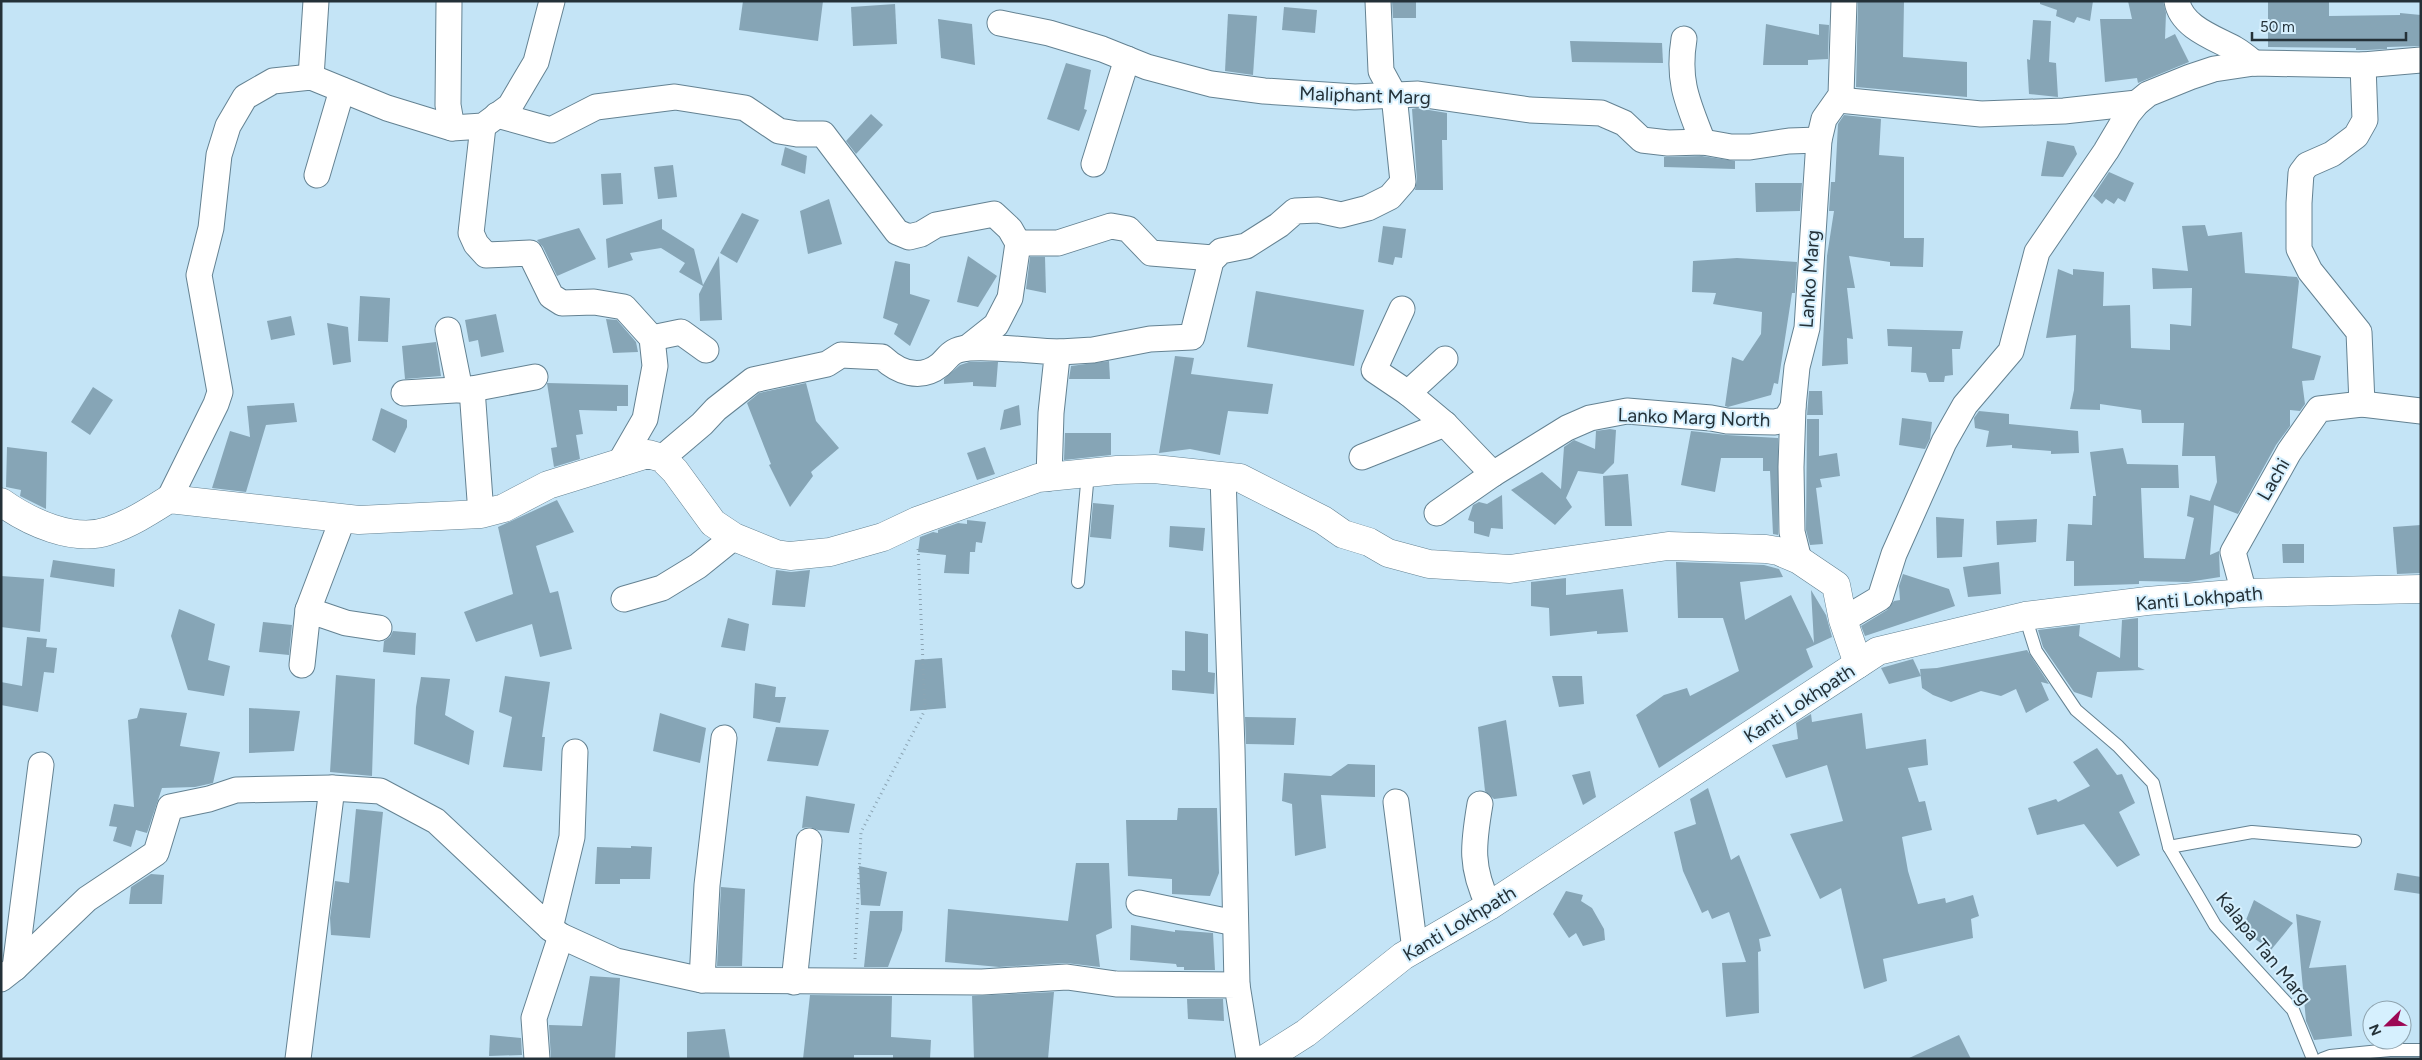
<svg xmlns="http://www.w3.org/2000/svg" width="2422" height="1060" font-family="Figtree,sans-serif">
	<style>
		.building { fill: #86a5b6 }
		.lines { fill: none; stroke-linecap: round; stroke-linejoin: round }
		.service-casing { stroke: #648292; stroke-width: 14 }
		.minor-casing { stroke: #648292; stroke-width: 27 }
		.secondary-casing { stroke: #648292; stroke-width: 29 }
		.primary-casing { stroke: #648292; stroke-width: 29 }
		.path { stroke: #8ca5b4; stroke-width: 3; stroke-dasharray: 1 4; stroke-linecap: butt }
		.service { stroke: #fff; stroke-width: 12 }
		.minor { stroke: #fff; stroke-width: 25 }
		.secondary { stroke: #fff; stroke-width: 28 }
		.primary { stroke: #fff; stroke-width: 28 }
		.labels { text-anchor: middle; stroke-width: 4; stroke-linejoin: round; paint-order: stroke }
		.street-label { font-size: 19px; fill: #243138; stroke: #d6f0fe }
	</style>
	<rect width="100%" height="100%" fill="#c4e4f6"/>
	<g class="building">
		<polygon points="743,1 823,1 818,41 739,30"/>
		<polygon points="1392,1 1416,1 1416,18 1393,18"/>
		<polygon points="1858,1 1904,1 1903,57 1967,62 1967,97 1856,87"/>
		<polygon points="2040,1 2093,1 2090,21 2077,17 2074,23 2056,16 2057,10 2040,4"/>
		<polygon points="2128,1 2163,1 2166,13 2165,39 2175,34 2189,62 2138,83 2137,78 2105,82 2100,19 2132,19"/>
		<polygon points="2268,1 2329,1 2329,16 2400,15 2400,13 2421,15 2421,46 2387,47 2387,49 2367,50 2356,50 2356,48 2268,47"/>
		<polygon points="895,4 897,44 853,46 851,7"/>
		<polygon points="1284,7 1317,10 1315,33 1282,30"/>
		<polygon points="1228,14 1257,16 1253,75 1225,71"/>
		<polygon points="938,19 972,24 975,65 941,58"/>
		<polygon points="2033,20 2051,21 2049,62 2056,63 2058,97 2029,94 2027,59 2030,60"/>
		<polygon points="1766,24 1819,35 1819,24 1829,25 1828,59 1808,60 1808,65 1763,65"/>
		<polygon points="1570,41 1662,43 1663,63 1572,62"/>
		<polygon points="1066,63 1091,70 1084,109 1087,110 1079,131 1047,119"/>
		<polygon points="1417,108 1447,113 1447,140 1442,140 1443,190 1415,190 1417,181 1412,109"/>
		<polygon points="871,114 883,125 856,154 846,141"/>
		<polygon points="1844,115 1881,119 1879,155 1904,157 1904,238 1924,238 1923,267 1890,266 1890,262 1849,256 1855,288 1847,288 1853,339 1847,338 1848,364 1822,366 1827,256 1834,211 1829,211 1831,182 1835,182 1838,124"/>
		<polygon points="2047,141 2074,146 2077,154 2063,177 2041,176"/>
		<polygon points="785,147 807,156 805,174 781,165"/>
		<polygon points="1702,156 1735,161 1735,169 1664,167 1664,157"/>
		<polygon points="673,165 677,197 658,199 654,167"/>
		<polygon points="2109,172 2134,183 2125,202 2118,198 2114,204 2106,199 2102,204 2093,196"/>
		<polygon points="621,173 623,204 603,205 601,174"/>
		<polygon points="1755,183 1802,183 1800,211 1756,212"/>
		<polygon points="829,199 842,244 808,254 800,211"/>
		<polygon points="742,213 759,220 737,263 720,253"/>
		<polygon points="662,219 662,229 694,249 703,285 719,256 722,320 700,321 699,294 703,286 679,272 685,263 661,248 630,253 633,260 608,268 606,239"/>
		<polygon points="2205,225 2208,236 2242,232 2245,273 2297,277 2299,281 2292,348 2321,356 2314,380 2302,381 2305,404 2300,411 2290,410 2290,426 2276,445 2238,514 2214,505 2210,555 2219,551 2220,577 2188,582 2139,581 2139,584 2074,586 2074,561 2066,561 2068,524 2092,525 2093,496 2096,496 2090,452 2123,448 2127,464 2178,465 2179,488 2141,488 2144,558 2185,559 2194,518 2187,516 2190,495 2210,501 2217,482 2215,456 2182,456 2184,423 2142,423 2141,410 2100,404 2100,410 2070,409 2074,390 2076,335 2046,338 2058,269 2073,275 2073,269 2104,272 2103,306 2130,305 2131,348 2170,350 2170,324 2191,326 2192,288 2153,289 2152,268 2188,271 2182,226"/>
		<polygon points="1383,226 1406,229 1402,258 1395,257 1393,265 1378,262"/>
		<polygon points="579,228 596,259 557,276 543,247 537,240"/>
		<polygon points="968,256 997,276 978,307 957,302"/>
		<polygon points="1030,257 1045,257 1046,293 1026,289"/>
		<polygon points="1737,258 1797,262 1795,293 1792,293 1778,384 1774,383 1771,395 1728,407 1725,406 1732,357 1743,361 1761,334 1762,312 1713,304 1716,293 1692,292 1693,261"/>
		<polygon points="895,261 910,264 910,294 930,300 910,346 894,334 898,324 883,318"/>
		<polygon points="1256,291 1364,310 1354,366 1247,347"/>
		<polygon points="360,296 390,298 388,342 358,341"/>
		<polygon points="496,314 504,352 481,357 478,340 469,342 465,320"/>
		<polygon points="291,316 295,335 271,340 267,321"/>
		<polygon points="606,319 617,320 636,342 638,352 613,353"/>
		<polygon points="327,323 348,327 351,362 333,365"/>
		<polygon points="1887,329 1963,331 1960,349 1952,349 1953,375 1945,376 1944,382 1929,382 1926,373 1911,372 1912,347 1888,346"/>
		<polygon points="436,342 441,376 405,379 402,346"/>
		<polygon points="1175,356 1194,358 1191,374 1273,384 1268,414 1228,411 1220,455 1190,449 1159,453"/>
		<polygon points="1109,361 1110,379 1069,379 1071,366"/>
		<polygon points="969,362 998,362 996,387 973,386 973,382 944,384 944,379 960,365"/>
		<polygon points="547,383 628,385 628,406 617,406 617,411 579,410 583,434 576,435 580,459 554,467 551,448 557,447"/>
		<polygon points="806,383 816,421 839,448 811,472 813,476 790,507 769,465 771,464 747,403 759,393"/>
		<polygon points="93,387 113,400 90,435 71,422"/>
		<polygon points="1809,391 1822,391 1823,415 1807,415"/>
		<polygon points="294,403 297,422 266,425 246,492 212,488 230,431 250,437 247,406"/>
		<polygon points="1019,405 1021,425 1000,430 1004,410"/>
		<polygon points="381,408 407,420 407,427 395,453 372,440"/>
		<polygon points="1979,411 2009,414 2009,424 2078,431 2079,453 2051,454 2051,451 2012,448 2012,445 1986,447 1989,431 1975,428 1974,418"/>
		<polygon points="1902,418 1932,422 1930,439 1925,449 1899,445"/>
		<polygon points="1807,419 1819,419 1819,456 1837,453 1840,476 1820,479 1822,487 1816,488 1823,544 1810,545 1806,530"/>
		<polygon points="1610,429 1616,430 1614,463 1603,474 1578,471 1566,498 1572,507 1555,525 1511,490 1542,472 1561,489 1564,447 1574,440 1595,449 1596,431"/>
		<polygon points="1691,431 1727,435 1778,438 1778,535 1773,534 1770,471 1763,471 1763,458 1721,458 1715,492 1681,485"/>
		<polygon points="1065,433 1111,433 1111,455 1064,460"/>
		<polygon points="7,447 47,452 46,509 20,496 21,490 6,487"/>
		<polygon points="985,447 995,474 977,480 967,453"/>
		<polygon points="1628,474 1632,526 1605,526 1603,476"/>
		<polygon points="1502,495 1503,529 1491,528 1489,537 1474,533 1474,522 1468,520 1473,505 1479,502 1487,504"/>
		<polygon points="557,500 574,532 536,546 550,593 558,591 572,649 540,657 532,624 476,642 464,612 513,594 498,527"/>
		<polygon points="1093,503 1114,505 1111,539 1090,537"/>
		<polygon points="1936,517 1964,519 1962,557 1937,558"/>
		<polygon points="2037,519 2036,542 1997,545 1996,521"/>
		<polygon points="967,520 986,522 982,543 976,542 975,552 970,552 969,574 944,573 946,555 918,552 920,537 933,532 938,533 938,530 958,523 967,524"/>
		<polygon points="2421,525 2421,573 2397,574 2393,527"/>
		<polygon points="1170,526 1205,528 1203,551 1169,547"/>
		<polygon points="2282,544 2304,544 2304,563 2283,563"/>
		<polygon points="53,560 115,569 114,587 50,577"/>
		<polygon points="1676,562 1764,565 1779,569 1783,577 1740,582 1745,620 1791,595 1814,643 1811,590 1826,615 1832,637 1806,649 1813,667 1659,768 1636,715 1664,695 1687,688 1690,696 1739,671 1723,618 1678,618"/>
		<polygon points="1999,562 2001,594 1968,597 1963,567"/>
		<polygon points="776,570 791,572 810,570 805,607 772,605"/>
		<polygon points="1903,574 1949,589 1955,606 1865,636 1861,626 1887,610 1894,601 1900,600 1899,586"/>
		<polygon points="1,576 44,579 40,632 1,627"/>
		<polygon points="1566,578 1566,595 1623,589 1628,632 1597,634 1597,631 1550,636 1549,608 1531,606 1531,582"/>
		<polygon points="179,609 215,624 208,660 230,666 224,696 188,690 171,636"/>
		<polygon points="728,618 749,624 745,651 721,647"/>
		<polygon points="2138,618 2138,667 2145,670 2097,672 2092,698 2074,692 2043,647 2038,630 2080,625 2079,636 2120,658 2122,620"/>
		<polygon points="263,622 292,625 289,655 259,652"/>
		<polygon points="393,631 416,633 415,655 383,652 384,641 390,637"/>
		<polygon points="1185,631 1208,634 1208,672 1215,673 1214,694 1172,690 1172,670 1185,671"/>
		<polygon points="27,637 47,639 46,647 57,648 54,673 44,672 38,712 1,705 1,682 22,686"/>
		<polygon points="2027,650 2049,684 2041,682 2049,700 2026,713 2016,689 2001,696 1981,691 1951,702 1933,695 1922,688 1920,669 1937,668"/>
		<polygon points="942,658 946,708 910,711 915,660"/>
		<polygon points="1913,659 1921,676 1889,684 1881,668"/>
		<polygon points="336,675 375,679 372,776 330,772"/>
		<polygon points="505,676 550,682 542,737 545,737 542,771 503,767 512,717 499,712"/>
		<polygon points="1552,676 1582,676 1584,704 1559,707"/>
		<polygon points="421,677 450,679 445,715 474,731 469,765 414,744 416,707"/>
		<polygon points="755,683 776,687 775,697 786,697 780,723 753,718"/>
		<polygon points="140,708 187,713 180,746 220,752 213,783 195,787 162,788 147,833 136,830 131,847 113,841 117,827 109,826 114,804 134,807 128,720 137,718"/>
		<polygon points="249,708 300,711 294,751 249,753"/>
		<polygon points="660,713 706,728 700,763 653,751"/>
		<polygon points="1862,713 1866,749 1926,739 1928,765 1908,768 1919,802 1925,801 1932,830 1902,837 1908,871 1918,904 1945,898 1946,903 1973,895 1979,916 1971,919 1973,938 1883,959 1887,981 1864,989 1841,888 1820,899 1790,834 1843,821 1827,765 1786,778 1772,745 1798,739 1796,723 1811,714 1812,722"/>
		<polygon points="1245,717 1296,718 1294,745 1246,744"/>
		<polygon points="1506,720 1517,796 1494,799 1485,791 1478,727"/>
		<polygon points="776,727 829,730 818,766 767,761"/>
		<polygon points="2097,748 2117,775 2122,774 2135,803 2119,812 2140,855 2117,867 2084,824 2037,835 2028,808 2056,799 2058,802 2090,786 2073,762"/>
		<polygon points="1348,764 1375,765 1375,797 1321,795 1326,848 1295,856 1292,804 1282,801 1284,773 1331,776"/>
		<polygon points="1590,771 1596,797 1583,805 1572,775"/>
		<polygon points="1708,788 1731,860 1739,855 1771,936 1759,939 1761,951 1758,952 1759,1013 1726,1017 1722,963 1746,962 1729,912 1712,919 1708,910 1702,913 1683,871 1674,832 1696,824 1690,799"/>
		<polygon points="806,796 855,804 849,833 818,830 810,827 802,828"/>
		<polygon points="1178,808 1217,808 1219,873 1210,896 1172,894 1172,879 1128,876 1126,820 1177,820"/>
		<polygon points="356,809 383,812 370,938 331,935 330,918 335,881 349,883"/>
		<polygon points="631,846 652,847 650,879 620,879 620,884 595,884 597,847 631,848"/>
		<polygon points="1076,863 1109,863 1112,928 1096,935 1100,967 1066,963 999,967 945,962 948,909 1068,921"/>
		<polygon points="859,866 887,872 880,906 861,905"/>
		<polygon points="2397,873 2421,877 2421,894 2394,890"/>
		<polygon points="151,874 164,875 162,904 129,904 131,887"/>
		<polygon points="721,887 745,889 742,966 717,966"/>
		<polygon points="1566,891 1583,895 1581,901 1592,908 1604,929 1605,940 1583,946 1576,933 1569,938 1553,914"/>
		<polygon points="2254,900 2293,923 2271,950 2242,930"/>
		<polygon points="870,911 903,911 902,930 888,967 864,967"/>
		<polygon points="2296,914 2321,921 2309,968 2346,965 2352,1036 2314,1040 2306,1021"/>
		<polygon points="1131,925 1175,932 1175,930 1213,933 1215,970 1184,970 1184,967 1177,967 1176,964 1130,960"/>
		<polygon points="590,976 620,978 615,1059 551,1059 549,1025 582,1026"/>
		<polygon points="1054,992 1048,1059 974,1059 972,996"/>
		<polygon points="810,995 892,996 891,1037 931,1040 930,1059 893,1059 893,1055 854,1055 854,1059 803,1059"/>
		<polygon points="1187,999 1223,999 1224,1021 1188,1019"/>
		<polygon points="725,1029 730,1059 687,1059 687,1032"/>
		<polygon points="490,1035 521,1038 522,1055 489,1056"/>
		<polygon points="1959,1035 1971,1059 1907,1059"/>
	</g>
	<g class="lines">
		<defs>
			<g id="service">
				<polyline points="1078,582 1088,473"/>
				<polyline points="2025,616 2036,651 2076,710 2118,746 2153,783 2169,847 2197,894 2215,925 2293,1010 2313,1059"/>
				<polyline points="2169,847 2252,832 2355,841"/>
				<polyline points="2322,1059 2330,1056 2390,1050 2421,1050"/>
			</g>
			<g id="minor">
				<path d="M 2177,1 C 2181,27 2215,38 2235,49 C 2242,53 2248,58 2254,63"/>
				<polyline points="449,3 448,105 452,128"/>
				<polyline points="1000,23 1049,33 1102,49 1147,67 1211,84 1264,91 1355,97 1418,94 1530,110 1601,113 1624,123 1642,140 1668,143 1703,142 1731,147 1750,147 1789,141 1819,140"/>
				<path d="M 1684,39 C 1677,82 1688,103 1703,142"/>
				<polyline points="311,77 316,1"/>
				<polyline points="1839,100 1981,114 2064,111 2137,103"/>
				<polyline points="497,115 551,130 596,107 675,97 745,108 779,131 797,134 823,134 897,232 909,237 921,234 936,225 994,214 1010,229 1018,243 1010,298 996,325 967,348"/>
				<polyline points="483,126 471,233 476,244 486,255 530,253 551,296 562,303 594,302 624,307 652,338 655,366 645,419 619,464"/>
				<polyline points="1094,164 1127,59"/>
				<polyline points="317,175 342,90"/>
				<polyline points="1018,243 1058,243 1111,226 1128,229 1151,253 1213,258"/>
				<polyline points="1402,309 1374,370 1408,393 1445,424 1493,474"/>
				<polyline points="448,330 460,390"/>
				<polyline points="652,338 681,332 706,350"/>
				<polyline points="1060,352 1093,350 1150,339 1192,337 1211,261 1221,251 1246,246 1279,225 1295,211 1318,210 1341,215 1368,208 1390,197 1403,182 1394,95 1381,71 1378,1"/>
				<polyline points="472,389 481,514"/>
				<polyline points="404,393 472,389 535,377"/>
				<polyline points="1408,393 1445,359"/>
				<polyline points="2362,404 2359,332 2310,271 2299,249 2299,203 2301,173 2307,165 2332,154 2356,136 2365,120 2363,65"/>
				<polyline points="1362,457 1445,424"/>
				<path d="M 662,458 L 702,424 L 716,409 L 753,380 L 827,364 L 841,355 L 882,357 C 898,372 920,381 940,365 C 950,356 950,350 968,348 C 998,346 1030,351 1060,352 L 1057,357 L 1051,413 L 1049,478"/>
				<polyline points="1223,476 1232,749 1237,985"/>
				<polyline points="169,499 216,404 220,392 199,275 211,228 219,155 228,126 245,97 273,81 311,77 387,108 452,128 483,126 510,106 536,62 552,1"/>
				<polyline points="1437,513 1493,474 1567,428 1590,418 1627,411 1711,418 1727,421 1775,422 1786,419 1793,407"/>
				<polyline points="1799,560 1792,532 1791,467 1793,407 1797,367 1807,328 1819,140 1824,119 1841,95 1844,1"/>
				<polyline points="2244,593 2233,552 2289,452 2319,409 2362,404 2421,411"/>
				<polyline points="624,599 662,588 698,566 734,537"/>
				<polyline points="308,610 343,518"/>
				<polyline points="1843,620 1880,598 1894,554 1944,442 1965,405 2011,351 2037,252 2106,151 2128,114 2137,103 2148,94 2190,77 2214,69 2254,63 2363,65 2421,60"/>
				<polyline points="302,665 308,610 346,623 379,628"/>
				<polyline points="332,788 380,791 436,821 550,928 572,837 575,752"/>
				<polyline points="1396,802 1415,950"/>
				<path d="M 1480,804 C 1473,845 1470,867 1489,906"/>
				<polyline points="1139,903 1235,923"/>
				<polyline points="550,928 561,936 616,961 702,980 982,982 1067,977 1116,984 1237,985 1249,1059"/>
				<polyline points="15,968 87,899 156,853 170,807 209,799 236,790 332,788 298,1059"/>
				<polyline points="1,979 15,968 41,765"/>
				<polyline points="702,980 707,885 724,738"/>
				<polyline points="794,982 809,841"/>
				<polyline points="537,1059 534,1018 561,936"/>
			</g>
			<path id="secondary" d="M 1,502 C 29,522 74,543 108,531 C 130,524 150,511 169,499 L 359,520 L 481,514 L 504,508 L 548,485 L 648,454 L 662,458 L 675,471 L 713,523 L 734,537 L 776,554 L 790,556 L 830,552 L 883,537 L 917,521 L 1038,478 L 1117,470 L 1154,469 L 1240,478 L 1323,520 L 1343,534 L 1369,542 L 1388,553 L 1429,564 L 1510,569 L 1668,546 L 1766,549 L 1778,551 L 1799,560 L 1836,585 L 1843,620 L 1858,664"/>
			<polyline id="primary" points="1265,1059 1306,1033 1403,956 1489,906 1878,651 2025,616 2147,601 2244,593 2421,589"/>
		</defs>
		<use href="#service" class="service-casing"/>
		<use href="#minor" class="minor-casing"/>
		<use href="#secondary" class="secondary-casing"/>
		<use href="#primary" class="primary-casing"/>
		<polyline class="path" points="855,959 861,832 925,710 918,547"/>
		<use href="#service" class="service"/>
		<use href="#minor" class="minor"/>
		<use href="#secondary" class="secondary"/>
		<use href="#primary" class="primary"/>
	</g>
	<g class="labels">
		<g class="street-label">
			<text transform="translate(1365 95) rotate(2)" y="7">Maliphant Marg</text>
			<text transform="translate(1809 279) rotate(-86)" y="7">Lanko Marg</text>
			<text transform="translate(1694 417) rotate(2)" y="7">Lanko Marg North</text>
			<text transform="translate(2273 479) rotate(-60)" y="7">Lachi</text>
			<text transform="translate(2199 598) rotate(-5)" y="7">Kanti Lokhpath</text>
			<text transform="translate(1799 703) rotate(-33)" y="7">Kanti Lokhpath</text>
			<text transform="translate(1459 923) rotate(-31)" y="7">Kanti Lokhpath</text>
			<text transform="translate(2264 948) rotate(51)" y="7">Kalapa Tan Marg</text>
		</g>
	</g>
	<rect width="2422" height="1060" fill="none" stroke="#243138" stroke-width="5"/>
	<g transform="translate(2387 1025) rotate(247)"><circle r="24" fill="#d6f0fe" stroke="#8fa4af"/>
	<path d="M0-4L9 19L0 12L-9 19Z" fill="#9c0754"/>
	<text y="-8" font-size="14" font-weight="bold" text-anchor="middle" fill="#243138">N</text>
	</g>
	<path d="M2252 32v8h154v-8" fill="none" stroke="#243138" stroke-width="2.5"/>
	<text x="2260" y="32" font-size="15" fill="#243138" stroke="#d6f0fe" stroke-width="4" paint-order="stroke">50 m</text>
</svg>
